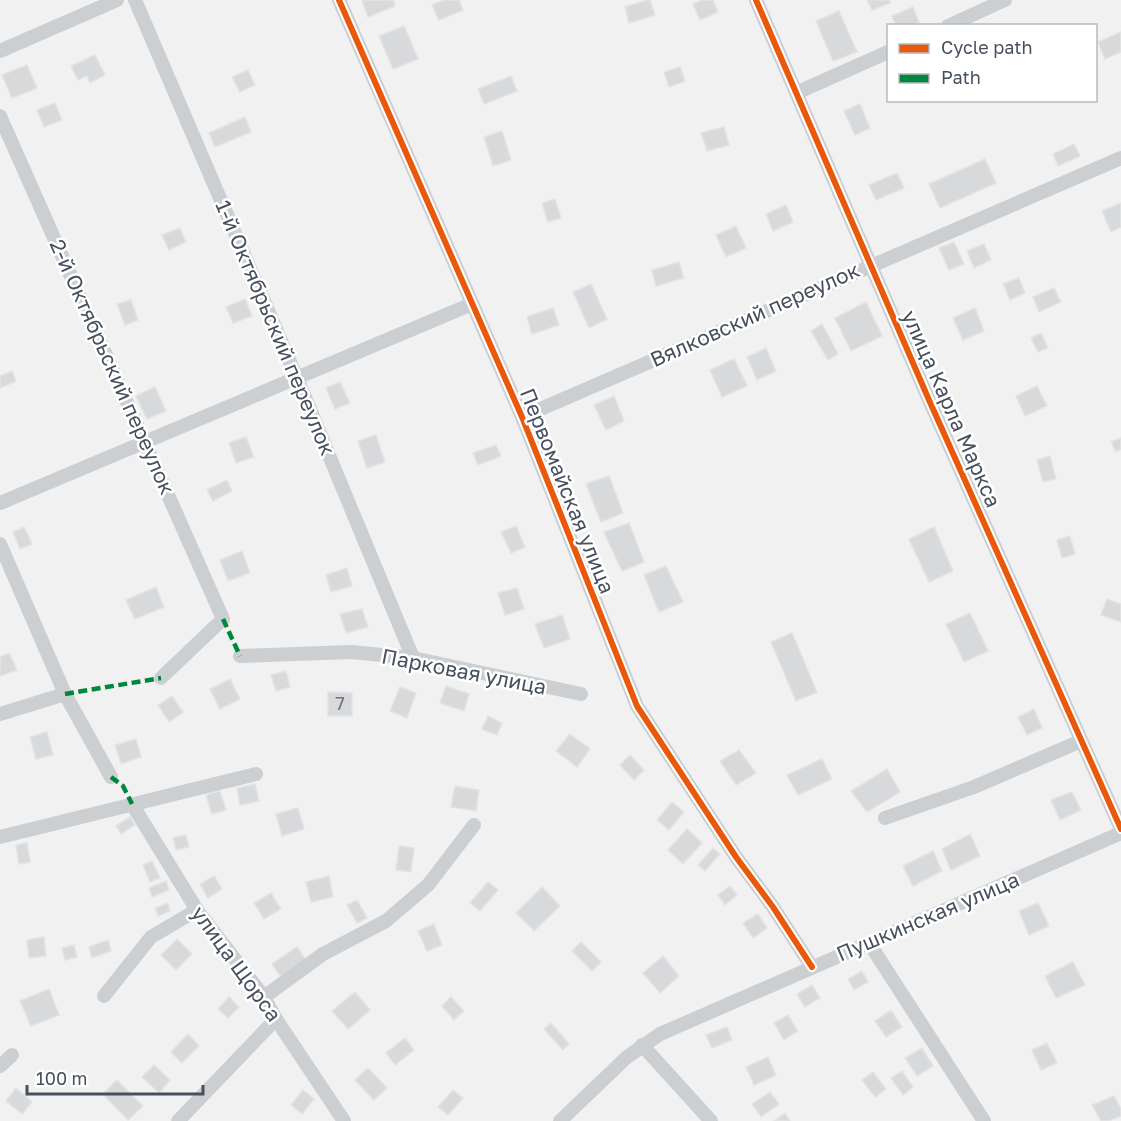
<svg xmlns="http://www.w3.org/2000/svg" width="1121" height="1121" font-family="'Golos Text',sans-serif">
	<style>
		.building { fill: #d8d9db; stroke: #e2e3e4; stroke-width: 1.5 }
		.lines { fill: none; stroke-linecap: round; stroke-linejoin: round }
		.minor { stroke: #cccfd2; stroke-width: 14 }
		.quiet { stroke: #00873e; stroke-width: 4.5; stroke-dasharray: 9 4.5; stroke-linecap: butt }
		.cycleway-casing { stroke: #fff; stroke-width: 10 }
		.cycleway { stroke: #e8590c; stroke-width: 6 }
		.labels { text-anchor: middle; stroke-width: 5; stroke-linejoin: round; paint-order: stroke }
		.number-label { font-size: 18px; fill: #6d747e }
		.street-label { font-size: 21px; fill: #47505e; stroke: #fff }
	</style>
	<rect width="100%" height="100%" fill="#f1f1f1"/>
	<g class="building">
		<polygon points="362,0 393,0 395,6 368,17"/>
		<polygon points="444,0 459,0 463,10 439,20 432,5"/>
		<polygon points="647,0 650,0 655,15 629,23 625,7"/>
		<polygon points="702,0 713,0 718,12 700,20 693,4"/>
		<polygon points="867,0 889,0 890,3 872,10"/>
		<polygon points="913,7 919,22 911,26 896,26 892,16"/>
		<polygon points="839,11 857,52 833,61 816,21"/>
		<polygon points="404,26 418,59 393,69 379,36"/>
		<polygon points="1121,32 1121,52 1105,59 1098,42"/>
		<polygon points="95,55 105,75 90,83 87,76 78,80 71,66"/>
		<polygon points="27,65 37,88 12,98 2,75"/>
		<polygon points="680,67 685,81 669,87 664,72"/>
		<polygon points="248,70 255,85 240,92 232,77"/>
		<polygon points="511,76 517,91 484,104 478,89"/>
		<polygon points="55,103 62,120 44,127 37,110"/>
		<polygon points="860,104 870,128 855,135 844,111"/>
		<polygon points="245,117 251,132 215,147 209,133"/>
		<polygon points="724,127 729,145 707,151 701,133"/>
		<polygon points="502,131 511,160 493,166 484,137"/>
		<polygon points="1074,144 1080,156 1058,166 1053,154"/>
		<polygon points="985,159 996,183 940,208 929,184"/>
		<polygon points="897,173 904,188 876,200 869,185"/>
		<polygon points="555,199 561,218 548,222 542,203"/>
		<polygon points="1121,203 1121,227 1111,232 1102,211"/>
		<polygon points="786,205 793,222 773,231 766,214"/>
		<polygon points="736,226 746,248 726,257 716,235"/>
		<polygon points="180,228 186,242 169,250 162,235"/>
		<polygon points="954,242 964,264 949,270 939,248"/>
		<polygon points="984,244 991,260 974,268 967,251"/>
		<polygon points="679,262 684,278 656,286 652,270"/>
		<polygon points="1019,278 1025,293 1010,300 1003,284"/>
		<polygon points="591,284 607,319 589,328 573,292"/>
		<polygon points="1054,288 1061,302 1039,312 1033,297"/>
		<polygon points="245,299 252,316 233,323 226,307"/>
		<polygon points="131,300 138,320 125,325 117,304"/>
		<polygon points="866,302 882,336 851,351 835,318"/>
		<polygon points="553,308 559,325 532,334 527,317"/>
		<polygon points="975,308 984,331 963,340 953,318"/>
		<polygon points="822,324 838,354 828,360 811,331"/>
		<polygon points="1041,333 1048,348 1038,352 1031,338"/>
		<polygon points="766,348 776,371 757,380 747,357"/>
		<polygon points="734,359 747,386 722,397 710,370"/>
		<polygon points="12,371 16,381 0,388 0,376"/>
		<polygon points="340,382 350,403 335,409 326,388"/>
		<polygon points="1037,386 1047,406 1025,416 1016,396"/>
		<polygon points="155,387 166,411 147,419 136,396"/>
		<polygon points="614,396 624,421 606,430 594,405"/>
		<polygon points="376,435 385,462 367,468 358,441"/>
		<polygon points="246,437 254,457 236,463 229,443"/>
		<polygon points="1121,438 1121,449 1116,452 1111,442"/>
		<polygon points="496,445 501,456 478,465 473,453"/>
		<polygon points="1050,456 1056,479 1043,482 1037,460"/>
		<polygon points="609,476 623,513 601,522 586,484"/>
		<polygon points="227,480 232,491 213,501 207,490"/>
		<polygon points="629,523 644,562 622,571 604,532"/>
		<polygon points="516,526 525,547 511,553 501,532"/>
		<polygon points="24,527 32,544 20,549 13,532"/>
		<polygon points="934,527 953,571 929,582 909,539"/>
		<polygon points="1070,536 1075,554 1062,558 1057,540"/>
		<polygon points="242,551 250,573 228,581 220,560"/>
		<polygon points="666,566 683,602 659,612 644,575"/>
		<polygon points="347,568 352,586 331,592 326,575"/>
		<polygon points="156,587 164,607 135,619 126,600"/>
		<polygon points="517,588 524,609 505,615 498,593"/>
		<polygon points="1107,599 1121,604 1121,622 1101,615"/>
		<polygon points="362,609 368,627 346,633 340,614"/>
		<polygon points="970,613 988,651 964,662 946,624"/>
		<polygon points="562,615 570,639 544,648 535,624"/>
		<polygon points="792,633 817,692 796,701 771,642"/>
		<polygon points="9,653 17,670 0,676 0,657"/>
		<polygon points="286,671 290,687 276,691 271,675"/>
		<polygon points="230,679 240,699 220,709 210,689"/>
		<polygon points="446,686 469,694 464,711 440,703"/>
		<polygon points="400,687 416,693 407,718 390,711"/>
		<polygon points="328,692 352,693 352,716 328,716"/>
		<polygon points="172,696 183,712 169,722 158,705"/>
		<polygon points="1034,709 1042,728 1027,735 1018,717"/>
		<polygon points="488,716 502,723 497,735 482,729"/>
		<polygon points="47,732 53,755 36,759 30,737"/>
		<polygon points="570,734 590,749 577,767 556,751"/>
		<polygon points="136,739 141,757 121,764 115,745"/>
		<polygon points="739,750 756,773 736,785 720,761"/>
		<polygon points="630,755 644,770 634,780 620,765"/>
		<polygon points="822,759 832,779 798,795 787,775"/>
		<polygon points="887,769 900,792 867,812 851,791"/>
		<polygon points="255,784 259,801 240,805 237,788"/>
		<polygon points="455,786 479,790 476,811 451,807"/>
		<polygon points="220,791 226,810 212,814 206,795"/>
		<polygon points="1072,792 1081,810 1060,820 1051,800"/>
		<polygon points="672,802 684,812 669,830 657,820"/>
		<polygon points="298,808 304,829 282,836 276,814"/>
		<polygon points="130,817 135,825 121,834 116,826"/>
		<polygon points="687,829 702,843 683,864 668,850"/>
		<polygon points="970,834 980,856 951,870 942,849"/>
		<polygon points="186,835 189,847 176,850 173,838"/>
		<polygon points="27,843 30,862 19,864 16,845"/>
		<polygon points="399,846 414,848 411,872 396,870"/>
		<polygon points="713,848 720,854 705,871 698,865"/>
		<polygon points="933,851 942,871 913,886 903,866"/>
		<polygon points="152,861 160,878 150,882 143,865"/>
		<polygon points="214,876 222,889 208,898 200,884"/>
		<polygon points="329,876 333,897 311,902 306,882"/>
		<polygon points="166,881 169,890 152,897 149,888"/>
		<polygon points="488,882 498,890 480,911 470,903"/>
		<polygon points="730,886 737,895 725,905 718,895"/>
		<polygon points="542,887 560,906 534,931 516,913"/>
		<polygon points="271,893 281,909 264,919 254,903"/>
		<polygon points="357,900 367,918 357,923 347,905"/>
		<polygon points="168,903 170,911 158,916 155,908"/>
		<polygon points="1038,903 1049,926 1029,935 1019,911"/>
		<polygon points="758,914 767,928 753,938 743,923"/>
		<polygon points="434,924 442,945 427,951 418,931"/>
		<polygon points="44,937 46,956 29,958 27,940"/>
		<polygon points="177,939 192,954 176,970 161,955"/>
		<polygon points="108,940 111,951 92,958 89,947"/>
		<polygon points="581,942 601,962 592,971 572,951"/>
		<polygon points="74,945 77,957 65,960 62,948"/>
		<polygon points="297,947 306,960 281,977 272,964"/>
		<polygon points="663,956 679,976 660,993 643,973"/>
		<polygon points="1073,962 1085,985 1056,998 1045,976"/>
		<polygon points="862,971 868,982 854,990 848,979"/>
		<polygon points="812,985 820,998 805,1007 797,994"/>
		<polygon points="49,989 59,1015 31,1026 20,1001"/>
		<polygon points="355,992 370,1010 348,1029 332,1011"/>
		<polygon points="229,997 239,1007 228,1018 218,1009"/>
		<polygon points="451,997 464,1011 454,1020 442,1006"/>
		<polygon points="891,1010 902,1027 886,1037 875,1021"/>
		<polygon points="788,1015 798,1031 784,1040 774,1023"/>
		<polygon points="551,1023 569,1044 563,1050 544,1029"/>
		<polygon points="727,1027 732,1040 712,1048 706,1035"/>
		<polygon points="188,1034 199,1046 182,1063 171,1052"/>
		<polygon points="405,1038 414,1050 395,1065 386,1053"/>
		<polygon points="1047,1043 1057,1063 1041,1070 1032,1050"/>
		<polygon points="922,1048 933,1066 917,1076 905,1058"/>
		<polygon points="768,1057 776,1075 754,1085 746,1067"/>
		<polygon points="154,1065 170,1080 159,1093 142,1077"/>
		<polygon points="368,1068 387,1088 374,1100 355,1080"/>
		<polygon points="902,1071 913,1087 903,1095 891,1078"/>
		<polygon points="873,1072 886,1089 875,1097 862,1080"/>
		<polygon points="117,1080 143,1106 128,1120 103,1094"/>
		<polygon points="16,1088 32,1102 22,1114 6,1101"/>
		<polygon points="303,1090 314,1099 302,1114 291,1105"/>
		<polygon points="453,1090 463,1098 448,1115 438,1107"/>
		<polygon points="770,1092 779,1104 761,1117 752,1104"/>
		<polygon points="1114,1096 1121,1109 1121,1116 1108,1121 1101,1121 1092,1105"/>
		<polygon points="785,1113 790,1121 774,1121"/>
	</g>
	<g class="lines">
		<g class="minor">
			<polyline points="135,0 297,378 413,658"/>
			<polyline points="339,0 522,417 637,706 736,857 773,907 812,967"/>
			<polyline points="756,0 929,400 1121,829"/>
			<polyline points="948,26 1005,0"/>
			<polyline points="0,51 117,0"/>
			<polyline points="796,93 888,52"/>
			<polyline points="0,116 223,619 161,678"/>
			<polyline points="522,417 1121,158"/>
			<polyline points="0,503 472,304"/>
			<polyline points="0,544 65,694 111,777"/>
			<polyline points="240,656 351,652 413,658 581,694"/>
			<polyline points="0,714 65,694"/>
			<polyline points="132,804 197,910 264,997 276,1019 344,1121"/>
			<polyline points="885,818 974,787 1081,741"/>
			<polyline points="0,837 256,774"/>
			<polyline points="869,943 984,1121"/>
			<polyline points="104,996 151,937 197,910"/>
			<polyline points="264,997 323,954 386,921 428,885 474,825"/>
			<polyline points="642,1045 711,1121"/>
			<polyline points="0,1066 12,1055"/>
			<polyline points="178,1121 276,1019"/>
			<polyline points="560,1121 627,1057 660,1034 1121,833"/>
		</g>
		<g class="quiet">
			<polyline points="223,619 240,656"/>
			<polyline points="65,694 161,678"/>
			<polyline points="111,777 123,786 132,804"/>
		</g>
		<defs>
			<g id="cycleway">
				<polyline points="339,0 522,417 637,706 736,857 773,907 812,967"/>
				<polyline points="756,0 929,400 1121,829"/>
			</g>
		</defs>
		<use href="#cycleway" class="cycleway-casing"/>
		<use href="#cycleway" class="cycleway"/>
	</g>
	<g class="labels">
		<g class="number-label">
			<text x="340" y="710">7</text>
		</g>
		<g class="street-label">
			<text transform="translate(755 315) rotate(-24)" y="7">Вялковский переулок</text>
			<text transform="translate(275 328) rotate(67)" y="7">1-й Октябрьский переулок</text>
			<text transform="translate(112 367) rotate(66)" y="7">2-й Октябрьский переулок</text>
			<text transform="translate(951 409) rotate(66)" y="7">улица Карла Маркса</text>
			<text transform="translate(567 491) rotate(68)" y="7">Первомайская улица</text>
			<text transform="translate(464 672) rotate(11)" y="7">Парковая улица</text>
			<text transform="translate(928 917) rotate(-23)" y="7">Пушкинская улица</text>
			<text transform="translate(236 964) rotate(54)" y="7">улица Щорса</text>
		</g>
	</g>
	<rect x="887" y="24" width="210" height="78" fill="#ffffff" stroke="#b5b9bf" stroke-width="1.5"/>
	<rect x="899" y="44" width="30" height="9" fill="#e8590c" stroke="#b5b9bf" stroke-width="1.5"/>
	<text x="941" y="54" font-size="18" fill="#47505e">Cycle path</text>
	<rect x="899" y="74" width="30" height="9" fill="#00873e" stroke="#b5b9bf" stroke-width="1.5"/>
	<text x="941" y="84" font-size="18" fill="#47505e">Path</text>
	<path d="M27 1085v9h176v-9" fill="none" stroke="#47505e" stroke-width="3"/>
	<text x="36" y="1085" font-size="18" fill="#47505e" stroke="#ffffff" stroke-width="4.5" paint-order="stroke">100 m</text>
</svg>
